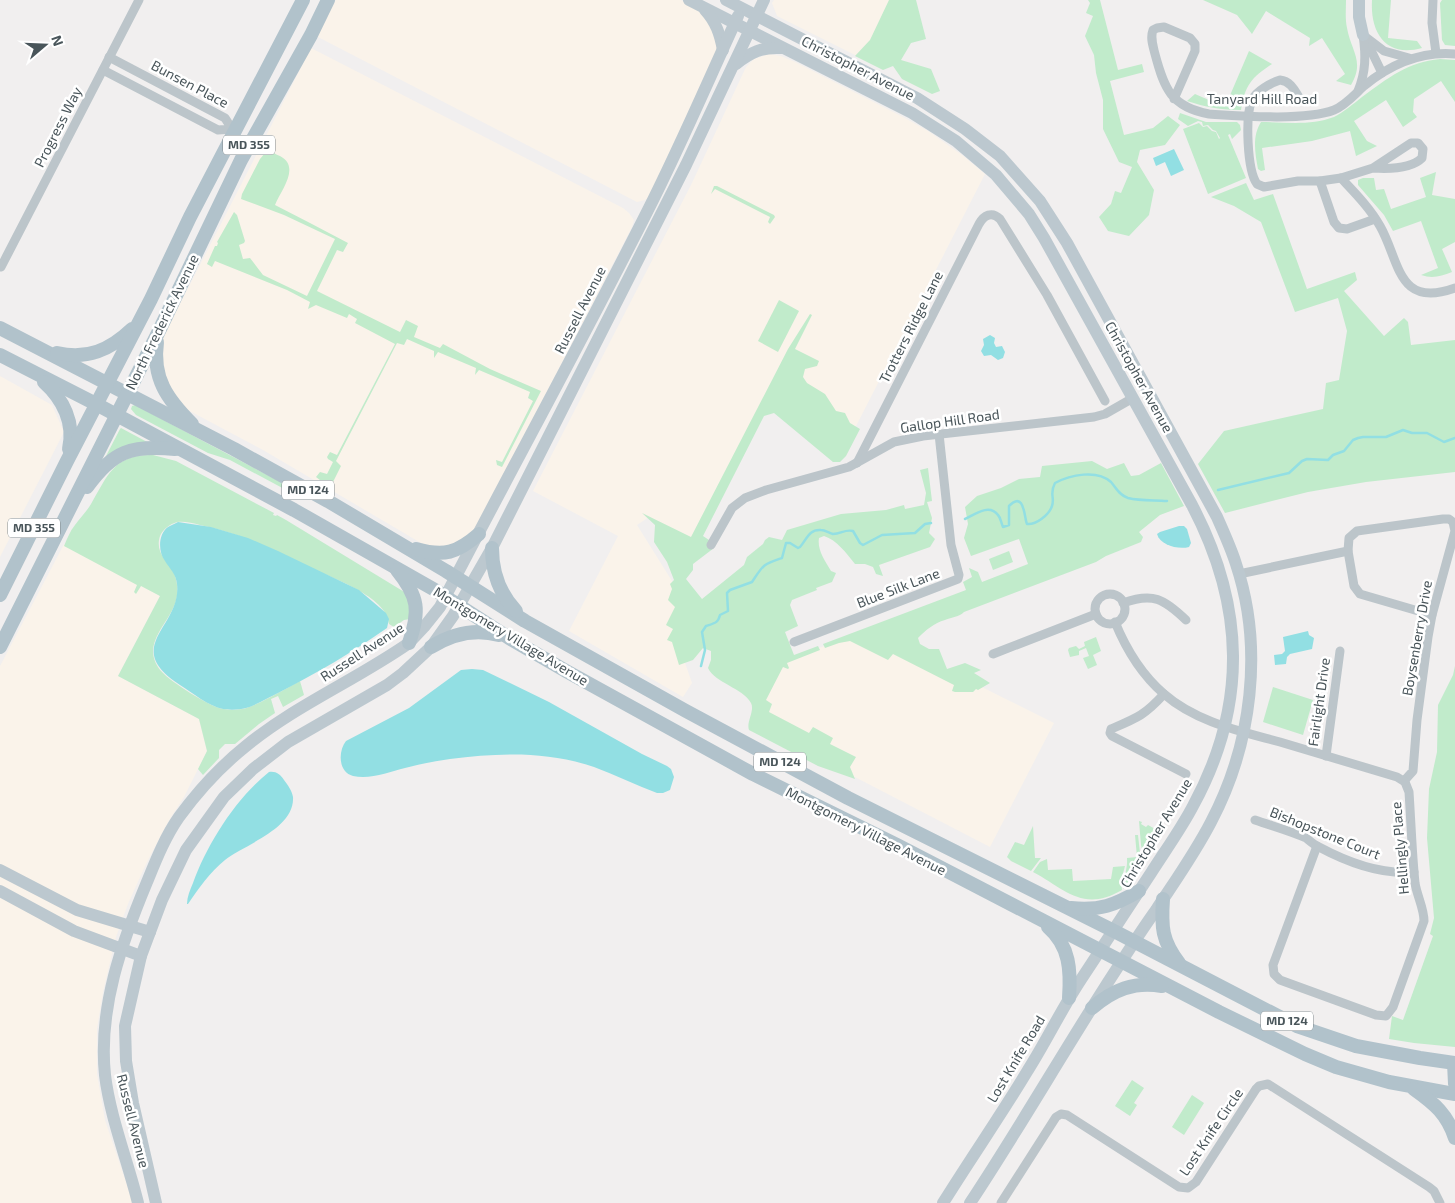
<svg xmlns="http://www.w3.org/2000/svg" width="1455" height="1203" font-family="'Exo 2',sans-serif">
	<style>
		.commercial { fill: #faf3ea }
		.green { fill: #c1ebcb }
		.water { fill: #92dfe3 }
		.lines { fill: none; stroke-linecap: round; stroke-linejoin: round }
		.stream { stroke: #92dfe3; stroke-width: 2.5 }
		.street { stroke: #bcc5ca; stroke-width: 9 }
		.secondary { stroke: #bcc8cf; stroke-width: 12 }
		.primary { stroke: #b1c2cb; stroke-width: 14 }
		.labels { text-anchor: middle; stroke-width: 5; stroke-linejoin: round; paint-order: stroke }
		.shield { fill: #fff; stroke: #80888c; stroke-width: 1 }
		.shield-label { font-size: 12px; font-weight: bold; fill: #49555a }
		.street-label { font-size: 14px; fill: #49555a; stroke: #fff }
	</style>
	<rect width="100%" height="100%" fill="#f1efef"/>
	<g class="commercial">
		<polygon points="336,0 681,0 701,11 717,34 717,51 649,197 645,200 637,202 316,36"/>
		<polygon points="774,0 900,0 867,61 777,16 772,3"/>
		<polygon points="311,48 623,208 629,213 634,220 632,227 476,529 459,546 428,547 421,543 263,450 186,409 165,382 161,341"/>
		<polygon points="769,54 781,56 795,62 903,117 928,131 962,155 985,174 853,432 781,370 695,541 649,517 637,525 687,605 674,631 692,683 683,697 569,631 618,536 533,491 691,185 746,67 754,59"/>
		<polygon points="0,376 52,405 64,432 0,557"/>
		<polygon points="64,544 160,596 118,676 199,719 207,751 184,797 168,822 146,864 128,904 116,937 103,992 97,1029 97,1074 105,1120 133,1203 0,1203 0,666"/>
		<polygon points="867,630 1054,723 990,847 851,775 749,727 782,662"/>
	</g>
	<g class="green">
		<polygon points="889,0 916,0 926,39 911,43 901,60 931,69 940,91 932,94 902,79 893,66 883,70 855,56 870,40"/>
		<polygon points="1088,0 1100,0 1118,70 1142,64 1144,72 1110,81 1124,135 1153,128 1168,116 1180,125 1165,145 1140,150 1137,162 1154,190 1149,215 1129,236 1108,231 1099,217 1111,204 1115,191 1121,193 1132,167 1119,162 1103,129 1103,100 1096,73 1094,55 1085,36 1093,16 1086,13 1090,3"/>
		<path d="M 1203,0 L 1346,0 C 1346,9 1345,19 1347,28 C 1351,51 1365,61 1351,85 L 1336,81 L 1345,74 L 1322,38 L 1309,46 L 1310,38 L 1266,11 L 1252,34 L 1237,15 Z"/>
		<path d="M 1372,0 L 1391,0 L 1388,38 L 1417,41 L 1422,48 C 1386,58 1370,33 1372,0 Z"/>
		<polygon points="1442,0 1455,0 1455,46 1445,45 1442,40 1440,3"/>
		<path d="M 1249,51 L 1272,64 C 1251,78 1245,85 1241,110 C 1221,110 1205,107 1187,101 L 1195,94 L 1225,107 Z"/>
		<path d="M 1440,59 L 1455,60 L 1455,102 L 1441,81 L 1414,99 L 1413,112 L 1417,117 L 1403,127 L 1386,100 L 1354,121 L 1367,141 L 1377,146 L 1356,156 L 1350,131 L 1312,141 L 1262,148 L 1265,170 L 1261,171 L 1258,169 C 1255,153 1252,136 1261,122 C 1286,122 1310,126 1334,117 C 1344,112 1353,104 1362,97 C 1388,78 1408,62 1440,59 Z"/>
		<polygon points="1180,113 1206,122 1237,122 1240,125 1241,130 1232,139 1230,134 1228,135 1246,178 1208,194 1183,129 1199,123 1203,127 1207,126 1212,131 1216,132 1219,139 1220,138 1216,131 1213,130 1208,125 1203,126 1202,122 1198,121 1188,126 1178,119"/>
		<path d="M 265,151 C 271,151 275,154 280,156 C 301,167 281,190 275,205 L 310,223 L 348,243 L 343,252 L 337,250 L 317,291 L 400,332 L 406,320 L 418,326 L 414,337 L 440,348 L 443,344 L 490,369 L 541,391 L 502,467 L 497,465 L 496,460 L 502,462 L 533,401 L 528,398 L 530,392 L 479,370 L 475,375 L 476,368 L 438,352 L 434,358 L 434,351 L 407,339 L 404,345 L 397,343 L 336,461 L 341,466 L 330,488 L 316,477 L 320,472 L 327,474 L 333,462 L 328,459 L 327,457 L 330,452 L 337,455 L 395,344 L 355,323 L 357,319 L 349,314 L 347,318 L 316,305 L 308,309 L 310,302 L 287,290 L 215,261 L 212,267 L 207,264 L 215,246 L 217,246 L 218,243 L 217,242 L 234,212 L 237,215 L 245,241 L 244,243 L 239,245 L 243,259 L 250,258 L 263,275 L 307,296 L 335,239 L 284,215 L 241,199 L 242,194 L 260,159 L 265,153 Z"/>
		<path d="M 1436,172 L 1432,195 L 1455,199 L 1455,242 L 1442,249 L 1452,272 C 1441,276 1433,279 1421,275 L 1438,268 L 1421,221 L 1393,231 L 1384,215 L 1358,185 L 1358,180 L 1363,178 L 1374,178 L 1376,190 L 1384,189 L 1391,209 L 1426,197 L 1420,178 Z"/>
		<polygon points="1246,183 1254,200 1273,194 1307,289 1355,272 1357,280 1344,291 1384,336 1404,318 1408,322 1411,345 1455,340 1455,472 1366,482 1308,492 1225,513 1198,464 1224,431 1323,409 1326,383 1339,380 1347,331 1338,298 1295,312 1261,222 1234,206 1211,197"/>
		<polygon points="714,186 717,186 774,215 775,217 770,224 768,222 770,217 715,189 711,194"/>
		<polygon points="779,300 799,311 778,352 758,341"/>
		<path d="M 810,314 L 812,315 L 795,349 L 819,361 L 817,366 L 805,369 L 803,377 L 807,383 L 825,394 L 836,411 L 845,413 L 850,423 L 860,429 L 846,456 L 840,462 L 833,462 L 774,413 L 764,416 L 703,536 L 709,540 L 714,548 L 693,564 L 693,570 L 686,579 L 702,599 L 744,565 L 747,557 L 763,544 L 765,540 L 769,537 L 782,540 L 787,530 L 841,514 L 886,510 L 904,505 L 905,509 L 924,505 L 926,493 L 920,470 L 928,468 L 932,501 L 927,502 L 932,518 L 929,533 L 935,539 L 930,547 L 879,565 L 883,576 L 876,574 L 873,567 L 865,564 L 855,564 C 846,553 837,540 824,536 L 819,538 C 817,550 825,561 831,571 L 836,573 L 832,582 L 816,588 L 817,590 L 792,600 L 790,605 L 798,626 L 785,632 L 794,655 L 818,646 L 820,650 L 787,663 L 789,668 L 788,669 L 783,667 L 766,700 L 772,704 L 769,712 L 809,733 L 813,727 L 833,738 L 830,744 L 856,757 L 850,767 L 855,779 L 818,766 L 749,730 C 746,722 755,711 751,703 C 743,688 715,683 708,668 L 711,660 L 711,651 L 703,648 L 693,660 L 679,665 L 672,642 L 667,640 L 673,629 L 666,625 L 675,607 L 668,600 L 672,589 L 670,584 L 674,580 L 667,562 L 654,542 L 655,525 L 642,513 L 691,537 L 788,349 Z"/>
		<polygon points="135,405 292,488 292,491 288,491 230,460 208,453 136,415 131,409 132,406"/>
		<polygon points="121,428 149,443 105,458 120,429"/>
		<path d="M 153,455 L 176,461 L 274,513 L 273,515 L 276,516 L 277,515 L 286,520 L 406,593 L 411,604 L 410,619 L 404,620 L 394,627 L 389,624 C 387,596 331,578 309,567 C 274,549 239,533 200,525 C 193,523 184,521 177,522 C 170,524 163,529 160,536 C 155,552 166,559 172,570 C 177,577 178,588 177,596 C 174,616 154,631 153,651 C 153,659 157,667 162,672 C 171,682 210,707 223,709 C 229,710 236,710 242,709 C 255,707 287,688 300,681 L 304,695 L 283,707 L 278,696 L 271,699 L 275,713 L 259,724 L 235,744 L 225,744 L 219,750 L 219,758 L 203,775 L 198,769 L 207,751 L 199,719 L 118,676 L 160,596 L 141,586 L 136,594 L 134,592 L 137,585 L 64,546 C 67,539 70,531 75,525 C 80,518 87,511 91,504 C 108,475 114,454 153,455 Z"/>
		<path d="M 1092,461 L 1107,469 L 1124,463 L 1131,476 L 1139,475 L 1161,463 L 1184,506 L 1160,515 L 1139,532 L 1143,537 L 1141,542 L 1106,556 L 1096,562 L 964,612 C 959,617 952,617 945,620 C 934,623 926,630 918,638 L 920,644 L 929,649 L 939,649 L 947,669 L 965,663 L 981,670 L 974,673 L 990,683 L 978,690 L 976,689 L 973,692 L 955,692 L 952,691 L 954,685 L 893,654 L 888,660 L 850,641 L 839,643 L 825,648 L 823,644 L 966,590 L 963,582 L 972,577 L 969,568 L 978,572 L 982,582 L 1028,564 L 1019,539 L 971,556 L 964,538 L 968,524 L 965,507 L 977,496 L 1001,488 L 1019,479 L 1040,477 L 1042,466 Z"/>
		<polygon points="1009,551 1013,562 993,570 989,559"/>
		<polygon points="1096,637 1101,651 1093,655 1097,665 1088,669 1083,658 1089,656 1086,648 1079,651 1079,655 1070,657 1068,650 1069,648 1076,646 1079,649 1085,646 1084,642"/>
		<polygon points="1455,666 1455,1047 1414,1043 1389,1039 1392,1016 1403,1020 1433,936 1430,934 1434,918 1427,838 1429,789 1437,752 1438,705 1453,675"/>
		<polygon points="1273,687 1313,700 1303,735 1263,722"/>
		<polygon points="1139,821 1142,822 1141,824 1146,827 1148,825 1157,830 1160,838 1148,853 1146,852 1144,858 1141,845"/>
		<polygon points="1033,826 1035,858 1041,858 1031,871 1011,861 1007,857 1015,842 1024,845"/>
		<path d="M 1135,835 L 1138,835 L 1141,862 L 1123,889 C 1123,877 1128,869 1127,858 L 1137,857 Z"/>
		<path d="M 1047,859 L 1048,870 L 1072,869 L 1073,881 L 1111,879 L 1113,867 L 1125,866 L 1121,881 L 1122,890 C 1083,913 1065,889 1033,872 L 1040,862 Z"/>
		<polygon points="1132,1080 1144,1088 1134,1103 1137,1105 1130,1116 1115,1106"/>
		<polygon points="1192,1095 1204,1103 1184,1135 1172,1127"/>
	</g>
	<g class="water">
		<polygon points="1174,149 1184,170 1171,176 1165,162 1156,166 1153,158"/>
		<polygon points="990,335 995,338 994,343 996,347 1002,346 1005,352 1003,358 998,360 991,355 984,356 981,351 984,345 983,339"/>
		<path d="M 178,522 L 211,527 L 248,538 L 278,551 L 359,590 L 386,613 L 389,619 L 387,628 C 353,652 317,673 280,692 C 269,697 257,705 246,708 C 239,710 229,710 223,709 C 208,706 193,693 180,685 C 120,646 182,627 177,584 C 176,574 170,569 165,561 C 158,552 158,534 168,527 C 171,525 175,524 178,522 Z"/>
		<path d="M 1179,526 L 1184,526 L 1187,529 L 1191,543 L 1189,547 C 1178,550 1160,545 1157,534 L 1160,532 Z"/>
		<polygon points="1308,631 1309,635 1314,638 1312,649 1290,654 1287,657 1286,664 1275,665 1274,655 1282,654 1285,651 1283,637"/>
		<path d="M 472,669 L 483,670 L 549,702 L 642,754 L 667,766 L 671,769 L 674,777 L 670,790 L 663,793 L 657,793 C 636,785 615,775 594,767 C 546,751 500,753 450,759 C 435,761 420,764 405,768 C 389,772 370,780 353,776 C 338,772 338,751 346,741 L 409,708 L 461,670 Z"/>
		<path d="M 269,772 C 276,771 280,774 284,780 C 288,785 292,791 293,797 C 295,829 245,844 225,860 C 210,872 199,888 188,904 L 187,904 C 187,897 190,890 193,883 C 207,844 236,798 269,772 Z"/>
	</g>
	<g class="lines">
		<g class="stream">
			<polyline points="1218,490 1289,473 1302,461 1307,459 1328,460 1333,455 1344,451 1353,440 1358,438 1363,437 1386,437 1403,430 1412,433 1427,433 1444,442 1455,438"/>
			<path d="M 965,519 C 974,515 989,503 998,515 C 1001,518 1001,523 1003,527 L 1009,525 L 1009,506 C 1025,490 1024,518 1027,524 C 1036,525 1049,515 1052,506 C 1055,497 1049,494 1055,483 C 1070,475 1097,469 1111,482 C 1116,488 1119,495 1128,498 C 1140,501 1154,500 1167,501"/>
			<path d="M 701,666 L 705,650 L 702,632 L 706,626 C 715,623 718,623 720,615 L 728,611 L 727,593 L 730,590 L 752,582 C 764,564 762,565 782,558 L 786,543 L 790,543 L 798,548 L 800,547 C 807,539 809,529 821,530 C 825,530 829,533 833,534 C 841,534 845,529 853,531 L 860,543 L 863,545 L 882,535 L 915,533 L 925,524 L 931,523"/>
		</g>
		<g class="street">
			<polyline points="1433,0 1432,23 1436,53"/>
			<polyline points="1363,35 1384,51 1409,58"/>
			<polyline points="1367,42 1382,73"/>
			<polyline points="103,70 218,130 232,129 225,118 109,57"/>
			<path d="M 1358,91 C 1366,72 1366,55 1363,35"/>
			<path d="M 1174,99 L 1195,51 L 1195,44 L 1190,38 L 1164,27 L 1157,28 L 1153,30 C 1150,38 1153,46 1155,54 C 1164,88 1171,107 1209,114 C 1241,116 1306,121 1334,110 C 1346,105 1355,94 1364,86 C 1391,64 1420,51 1455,54"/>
			<path d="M 1300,99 C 1295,91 1291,81 1280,80 C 1271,83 1256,91 1252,100 C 1245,116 1247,170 1257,184 L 1264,187 L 1298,181 L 1320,181 L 1341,178 L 1373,168 L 1411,143 L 1418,143 L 1423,149 L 1422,158 C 1411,169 1388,169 1373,168"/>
			<path d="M 1341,178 C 1355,193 1370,208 1380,226 C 1400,261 1397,309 1455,288"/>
			<polyline points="1320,181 1334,222 1339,228 1347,229 1375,219"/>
			<polyline points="1,267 139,0"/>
			<path d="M 857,463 L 979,224 C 984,215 992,211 1000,219 L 1047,295 L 1105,401"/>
			<polyline points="711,545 732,508 745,498 766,490 849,467 894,442 923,436 1094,417 1105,414 1133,398"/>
			<polyline points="1348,551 1354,586 1360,594 1432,615"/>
			<polyline points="1239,574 1348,551 1349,538 1357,531 1443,519 1449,519 1453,522 1455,531 1432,615 1428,637 1417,720 1413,771 1404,781"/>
			<circle cx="1110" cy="609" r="15"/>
			<path d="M 1123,603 C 1153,592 1164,599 1186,620"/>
			<path d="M 1115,622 C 1126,649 1142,675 1164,694 C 1196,722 1240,731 1280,742 C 1319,754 1358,765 1397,777 L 1405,782 L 1409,792 C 1411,822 1412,853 1415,883 C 1417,896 1424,908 1424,921 L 1393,1007 L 1386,1016 L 1376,1015 L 1280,980 L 1274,974 L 1273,965 L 1317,846"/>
			<polyline points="794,642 958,579 959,575 951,545 939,434"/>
			<polyline points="993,654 1096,614"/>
			<path d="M 1164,694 C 1145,715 1137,718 1111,729 L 1110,733 L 1112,736 L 1186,774"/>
			<polyline points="1326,756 1340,651"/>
			<path d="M 1255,820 C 1272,826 1290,831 1306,838 C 1310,841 1314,845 1319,847 C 1347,862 1382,875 1414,872"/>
			<polyline points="1001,1203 1056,1117 1061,1114 1067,1115 1179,1187 1188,1188 1196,1182 1256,1089 1259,1086 1268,1084 1429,1187 1434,1191 1440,1203"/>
		</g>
		<g class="secondary">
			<path d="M 689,0 L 912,113 L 956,141 L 996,175 L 1029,214 L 1044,238 L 1192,505 C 1245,606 1248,705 1193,806 C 1181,829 1165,851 1151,873 C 1128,908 1105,943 1082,978 C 1062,1008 1047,1040 1028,1070 C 1001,1115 971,1158 943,1203"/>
			<path d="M 726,0 L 917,98 L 965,129 L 1000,156 L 1040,201 L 1067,243 L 1217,517 C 1224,533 1231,548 1236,564 C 1264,648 1252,744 1211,822 C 1195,853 1175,881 1156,910 C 1138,935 1122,961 1105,987 C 1059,1059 1017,1132 970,1203"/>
			<polyline points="1359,0 1359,17 1363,35"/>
			<path d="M 705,10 C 716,22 720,34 723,50"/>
			<path d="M 736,64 C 751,52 762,47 781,48"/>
			<polyline points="0,870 77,910 150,932"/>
			<polyline points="0,891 74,931 141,956"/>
			<path d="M 138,1203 C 128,1162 110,1117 105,1075 C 98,1008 122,942 147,882 C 156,860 165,837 179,817 C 198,791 221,766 246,746 C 296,705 356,680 409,643 L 424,627 L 440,607 C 508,475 580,345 647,212 C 680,147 708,81 738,16"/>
			<polyline points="156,1203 133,1103 126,1061 125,1026 141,956 162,900 186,850 224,797 253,769 288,742 387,685 403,673 431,647 453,616 492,548 686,165 764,0"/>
		</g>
		<g class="primary">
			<polyline points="0,328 234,449 328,501 446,571 525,621 686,711 848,798 1114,931 1297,1026 1356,1046 1420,1058 1455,1063"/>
			<path d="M 157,342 C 152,378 167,399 192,424"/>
			<path d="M 57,353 C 87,360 110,350 132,329"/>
			<polyline points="0,355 96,404 294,510 435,590 509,638 566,671 753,774 897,845 1219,1012 1305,1054 1336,1067 1389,1082 1455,1094"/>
			<path d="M 44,382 C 63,399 75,423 69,449"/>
			<path d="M 87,487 C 113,451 131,445 175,449"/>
			<path d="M 492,548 C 492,572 499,593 516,611"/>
			<path d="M 416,549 C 444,557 457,553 479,534"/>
			<path d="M 397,570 C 419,597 420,611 409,643"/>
			<polyline points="0,595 67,461 151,299 190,217 303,0"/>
			<polyline points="0,647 158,333 241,160 311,35 328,0"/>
			<path d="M 431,647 C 452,634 474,628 499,635"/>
			<path d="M 1163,899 C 1161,927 1162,941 1179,963"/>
			<path d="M 1071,908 C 1100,911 1115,905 1139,891"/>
			<path d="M 1048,927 C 1070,946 1071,971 1069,998"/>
			<path d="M 1092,1008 C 1113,990 1134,981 1162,986"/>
			<polyline points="1454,1063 1455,1084"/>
			<path d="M 1414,1089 C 1435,1104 1447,1114 1455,1138"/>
		</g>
	</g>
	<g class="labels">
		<g class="shield">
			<rect x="223" y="135.5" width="52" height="19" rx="4"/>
			<rect x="282" y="480.5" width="52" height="19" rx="4"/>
			<rect x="8" y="518.5" width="52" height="19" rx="4"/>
			<rect x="754" y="752.5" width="52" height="19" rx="4"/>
			<rect x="1261" y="1011.5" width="52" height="19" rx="4"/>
		</g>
		<g class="shield-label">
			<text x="249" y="149">MD 355</text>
			<text x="308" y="494">MD 124</text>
			<text x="34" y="532">MD 355</text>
			<text x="780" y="766">MD 124</text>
			<text x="1287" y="1025">MD 124</text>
		</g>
		<g class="street-label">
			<text transform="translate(858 68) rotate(27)" y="5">Christopher Avenue</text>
			<text transform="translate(190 84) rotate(28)" y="5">Bunsen Place</text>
			<text x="1262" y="104">Tanyard Hill Road</text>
			<text transform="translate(58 127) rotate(-63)" y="5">Progress Way</text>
			<text transform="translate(580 310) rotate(-63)" y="5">Russell Avenue</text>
			<text transform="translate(162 322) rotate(-64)" y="5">North Frederick Avenue</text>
			<text transform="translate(911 327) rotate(-63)" y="5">Trotters Ridge Lane</text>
			<text transform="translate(1139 377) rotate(61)" y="5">Christopher Avenue</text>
			<text transform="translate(950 421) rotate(-8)" y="5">Gallop Hill Road</text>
			<text transform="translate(898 588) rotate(-21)" y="5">Blue Silk Lane</text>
			<text transform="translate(511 636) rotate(31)" y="5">Montgomery Village Avenue</text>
			<text transform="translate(1417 638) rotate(-80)" y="5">Boysenberry Drive</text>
			<text transform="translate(362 652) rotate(-33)" y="5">Russell Avenue</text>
			<text transform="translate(1319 702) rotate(-82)" y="5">Fairlight Drive</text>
			<text transform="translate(866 831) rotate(27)" y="5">Montgomery Village Avenue</text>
			<text transform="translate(1156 833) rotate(-59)" y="5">Christopher Avenue</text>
			<text transform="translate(1325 833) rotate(22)" y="5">Bishopstone Court</text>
			<text transform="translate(1400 848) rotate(-95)" y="5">Hellingly Place</text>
			<text transform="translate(1016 1059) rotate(-59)" y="5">Lost Knife Road</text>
			<text transform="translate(133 1121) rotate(76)" y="5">Russell Avenue</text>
			<text transform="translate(1211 1132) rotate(-56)" y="5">Lost Knife Circle</text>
		</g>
	</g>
	<g transform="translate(45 45) rotate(71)" stroke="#ffffff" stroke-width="4" paint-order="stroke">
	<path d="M0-4L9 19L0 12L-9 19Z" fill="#49555a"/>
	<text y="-8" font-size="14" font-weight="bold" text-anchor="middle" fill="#49555a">N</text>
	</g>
</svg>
